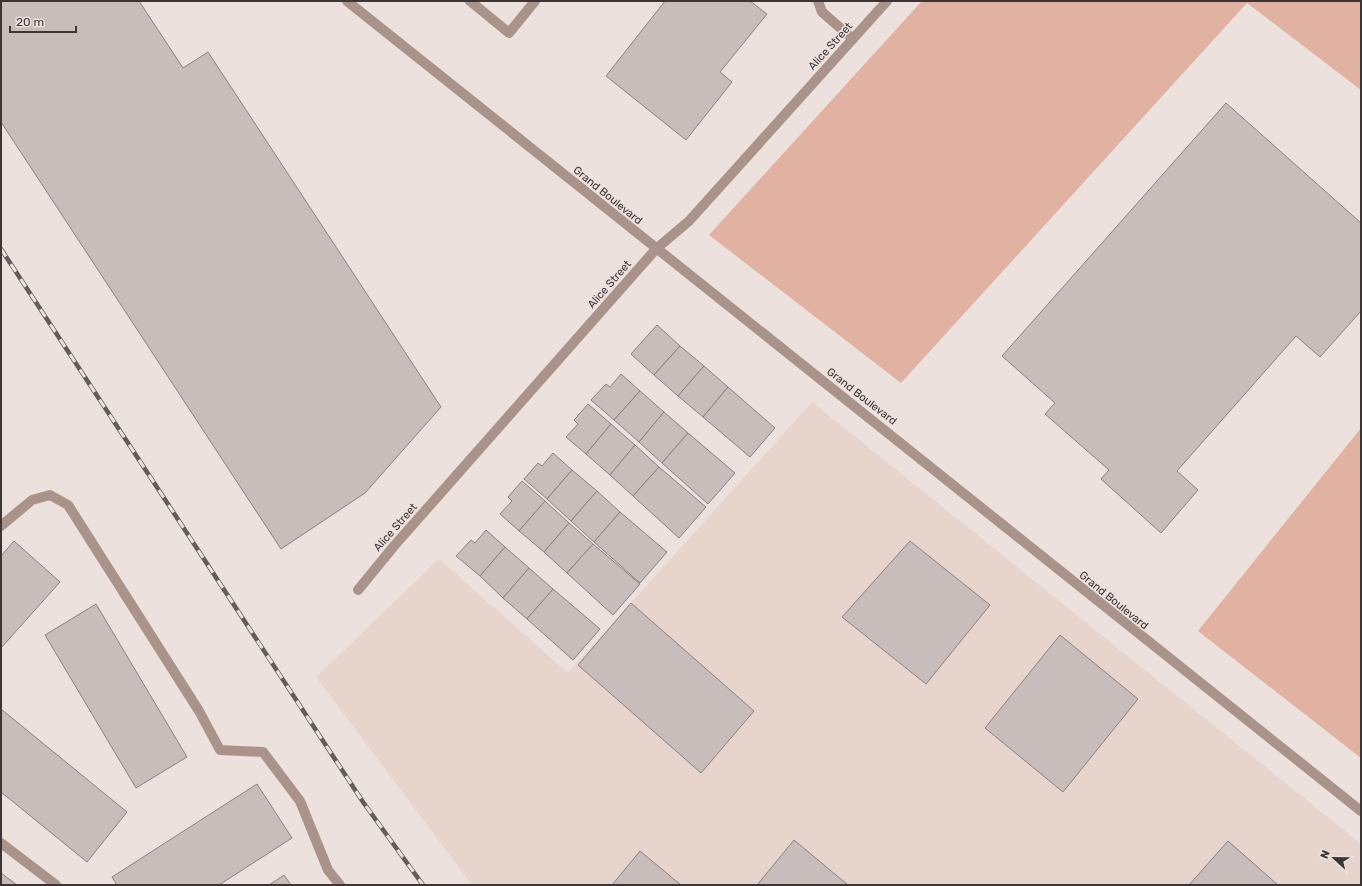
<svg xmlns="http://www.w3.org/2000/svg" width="1362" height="886" font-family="Rubik,sans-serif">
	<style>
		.built { fill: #e6d4cd }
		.green { fill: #e1b2a1 }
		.building { fill: #c8bdba; stroke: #8c817e }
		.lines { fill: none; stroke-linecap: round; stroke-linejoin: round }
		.minor { stroke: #aa938a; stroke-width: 10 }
		.rail-casing { stroke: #625c5a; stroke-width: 4.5 }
		.rail { stroke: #ece1dd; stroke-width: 3; stroke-dasharray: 9; stroke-linecap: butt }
		.labels { text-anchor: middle; stroke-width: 3.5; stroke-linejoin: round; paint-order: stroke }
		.street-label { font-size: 11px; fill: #3b3635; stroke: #ece1dd }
	</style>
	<rect width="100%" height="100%" fill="#ece1dd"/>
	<polygon class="built" points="812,402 1361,844 1361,885 472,885 316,677 439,559 568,673"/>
	<g class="green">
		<polygon points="922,1 1361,1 1361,90 1247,3 901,383 709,235"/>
		<polygon points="1361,428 1361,758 1198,631"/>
	</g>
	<g class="building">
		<polygon points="1,1 139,1 183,68 208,52 441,407 365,493 281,549 1,122"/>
		<polygon points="665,1 750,1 767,14 720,72 732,82 686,140 606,76"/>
		<polygon points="1226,103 1361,223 1361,311 1320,357 1296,336 1177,471 1198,490 1161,533 1101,479 1109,470 1045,414 1055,403 1002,356"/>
		<polygon points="657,325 680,346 654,375 631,354"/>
		<polygon points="680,346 704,366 678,396 654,375"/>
		<polygon points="704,366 728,387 703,417 678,396"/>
		<polygon points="621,374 640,391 614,420 591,400 606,384 610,387"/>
		<polygon points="728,387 775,428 750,457 703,417"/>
		<polygon points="640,391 664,412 639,442 614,420"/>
		<polygon points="588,404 611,424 586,454 566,437 578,424 574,420"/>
		<polygon points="664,412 688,433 662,463 639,442"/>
		<polygon points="611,424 635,445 610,475 586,454"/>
		<polygon points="688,433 735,473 708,504 662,463"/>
		<polygon points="635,445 659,467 633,496 610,475"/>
		<polygon points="553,453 572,470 547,499 524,479 538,463 542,466"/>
		<polygon points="659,467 706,507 679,538 633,496"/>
		<polygon points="572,470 597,491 571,521 547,499"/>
		<polygon points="522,481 545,501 519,531 500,514 512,501 508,497"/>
		<polygon points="597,491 620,512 594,542 571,521"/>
		<polygon points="545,501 569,523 544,552 519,531"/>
		<polygon points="620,512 667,552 640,583 594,542"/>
		<polygon points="569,523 593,544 567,573 544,552"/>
		<polygon points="486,530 505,547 480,576 456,556 471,540 475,543"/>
		<polygon points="14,541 60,582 1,648 1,556"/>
		<polygon points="910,541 990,605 926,684 842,617"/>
		<polygon points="593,544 640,584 613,615 567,573"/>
		<polygon points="505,547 529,568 503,598 480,576"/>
		<polygon points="529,568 553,589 527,619 503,598"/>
		<polygon points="553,589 600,629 573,660 527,619"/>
		<polygon points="631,603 754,711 701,773 578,665"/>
		<polygon points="96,604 187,757 136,788 45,635"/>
		<polygon points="1060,635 1138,699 1063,792 985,728"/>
		<polygon points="1,709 127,812 87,862 1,792"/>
		<polygon points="257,784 292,838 219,885 117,885 112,877"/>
		<polygon points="794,840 848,885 757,885"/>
		<polygon points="1228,841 1278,885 1189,885"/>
		<polygon points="640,851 681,885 612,885"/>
		<polygon points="1,873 17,885 1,885"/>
		<polygon points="284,875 291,885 269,885"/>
	</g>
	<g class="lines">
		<g class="minor">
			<polyline points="347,1 1361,811"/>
			<polyline points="470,1 509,33 535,1"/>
			<polyline points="818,1 822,12 853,39"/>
			<polyline points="1,526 32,500 50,495 68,505 199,711 220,750 263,752 300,801 328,870 340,885"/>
			<polyline points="358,590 394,546 656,249 689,221 887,1"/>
			<polyline points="1,843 56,885"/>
		</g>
		<defs>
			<polyline id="rail" points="1,249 363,802 423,885"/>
		</defs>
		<use href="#rail" class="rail-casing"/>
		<use href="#rail" class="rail"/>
	</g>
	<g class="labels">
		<g class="street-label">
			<text transform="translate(830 46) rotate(-48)" y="4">Alice Street</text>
			<text transform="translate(608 195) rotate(39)" y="4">Grand Boulevard</text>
			<text transform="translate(609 284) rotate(-49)" y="4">Alice Street</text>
			<text transform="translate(862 396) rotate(38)" y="4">Grand Boulevard</text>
			<text transform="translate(395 527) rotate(-49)" y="4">Alice Street</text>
			<text transform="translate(1114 600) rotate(39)" y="4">Grand Boulevard</text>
		</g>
	</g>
	<rect width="1362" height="886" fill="none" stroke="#3b3635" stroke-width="4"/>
	<g transform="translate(1334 858) rotate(292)" stroke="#ece1dd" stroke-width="3" paint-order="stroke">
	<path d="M0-3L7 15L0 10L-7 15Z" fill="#3b3635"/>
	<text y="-6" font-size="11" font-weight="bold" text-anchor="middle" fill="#3b3635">N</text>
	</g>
	<path d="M10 26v6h66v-6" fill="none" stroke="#3b3635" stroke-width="2"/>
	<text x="16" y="26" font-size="12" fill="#3b3635" stroke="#ece1dd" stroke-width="3" paint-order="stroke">20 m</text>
</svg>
